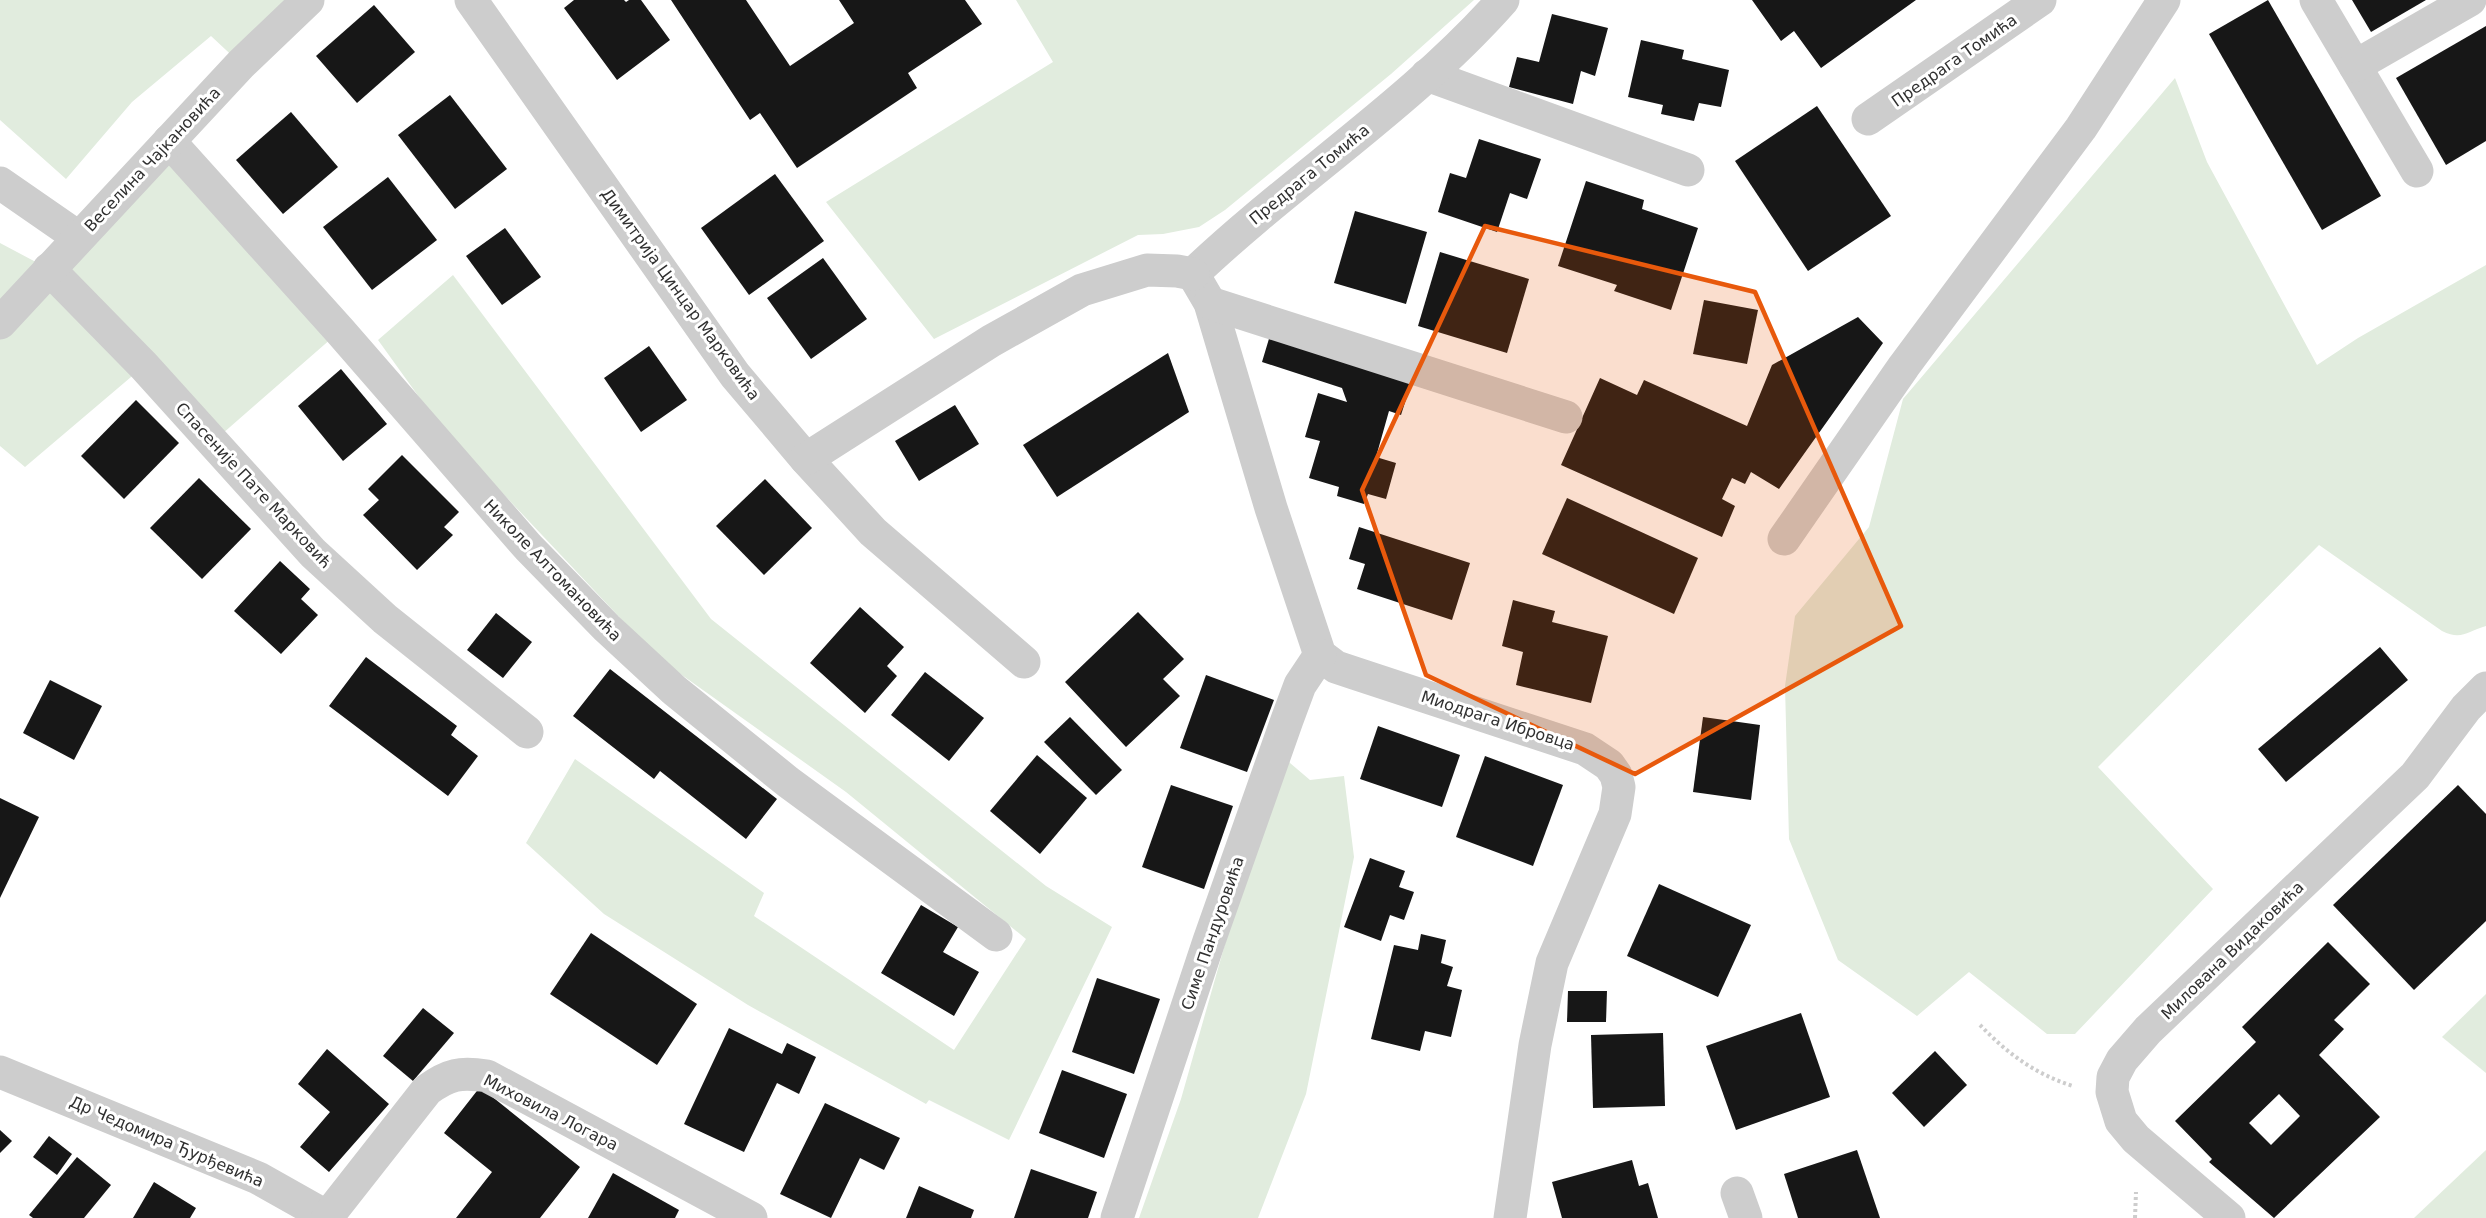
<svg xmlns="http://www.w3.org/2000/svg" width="2486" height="1218" font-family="'DejaVu Sans',sans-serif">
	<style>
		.green { fill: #e1ecde }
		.building { fill: #171717; fill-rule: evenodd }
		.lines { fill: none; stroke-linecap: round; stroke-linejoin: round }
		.path { stroke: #cdcdcd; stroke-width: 4; stroke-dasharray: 3 3; stroke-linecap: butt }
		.minor { stroke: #cdcdcd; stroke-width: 33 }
		.marked { fill: #e8590c; fill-opacity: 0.2; stroke: #e8590c; stroke-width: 4.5; stroke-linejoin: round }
		.labels { text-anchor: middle; stroke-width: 6; stroke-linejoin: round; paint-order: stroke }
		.street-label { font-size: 16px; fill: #303030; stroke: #fff }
	</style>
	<rect width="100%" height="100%" fill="#fff"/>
	<g class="green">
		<polygon points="0,0 308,0 241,64 211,36 132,102 66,179 0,120"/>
		<polygon points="1016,0 1474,0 1391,74 1225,210 1199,227 1163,234 1138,235 934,339 826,202 1053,62"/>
		<path d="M 2175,78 L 2207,162 L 2317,365 L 2358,338 L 2486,265 L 2486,626 C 2467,631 2462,641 2442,631 L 2319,545 L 2098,767 L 2213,889 L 2075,1034 L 2047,1034 L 1969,972 L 1917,1016 L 1838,960 L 1789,839 L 1785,686 L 1795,616 L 1869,527 L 1903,399 Z"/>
		<polygon points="169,141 340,331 214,441 144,366 25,467 0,446 0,243 49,269"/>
		<polygon points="453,275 711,619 1046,886 1112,927 1009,1140 929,1100 926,1104 748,1005 604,914 526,843 575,759 764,893 754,916 954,1050 1026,939 846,792 658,658 442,429 378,340"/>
		<polygon points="1286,757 1290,763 1310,780 1344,776 1354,857 1306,1094 1258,1218 1139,1218 1181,1099 1225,944"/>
		<polygon points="2486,994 2486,1073 2442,1037"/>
		<polygon points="2486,1150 2486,1218 2414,1218"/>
	</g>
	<g class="building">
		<polygon points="574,0 624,0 626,2 629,0 641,0 670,40 617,80 564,8"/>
		<polygon points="671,0 746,0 790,66 854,23 839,0 965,0 982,24 908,73 917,88 797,168 760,113 750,120"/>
		<polygon points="1752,0 1916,0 1821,68 1794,31 1781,41"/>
		<polygon points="2268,0 2381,196 2322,230 2209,34"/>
		<polygon points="2352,0 2426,0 2371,32"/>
		<polygon points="374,5 415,52 357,103 316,56"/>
		<polygon points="1552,14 1608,28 1595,76 1581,71 1573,104 1509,87 1517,57 1539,62"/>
		<polygon points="2486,26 2486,141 2446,165 2396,78"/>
		<polygon points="1641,40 1684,50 1682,59 1729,70 1721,107 1699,103 1694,121 1661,114 1663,105 1628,97"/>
		<polygon points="450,95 507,169 455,209 398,135"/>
		<polygon points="1817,106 1891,216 1808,271 1735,161"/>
		<polygon points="291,112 338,167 283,214 236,160"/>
		<polygon points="1479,139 1541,159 1527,199 1510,193 1497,232 1438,212 1450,173 1466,178"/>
		<polygon points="775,174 824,241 749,295 701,228"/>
		<polygon points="388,177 437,240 372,290 323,227"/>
		<polygon points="1586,181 1644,200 1642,209 1698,228 1671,310 1614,291 1617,285 1558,266"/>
		<polygon points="1355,211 1427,232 1406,304 1334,283"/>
		<polygon points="505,228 541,277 502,305 466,256"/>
		<polygon points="1440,252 1529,279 1507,353 1418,326"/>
		<polygon points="823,258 867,319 811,359 767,298"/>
		<polygon points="1704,300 1758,310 1747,364 1693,354"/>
		<polygon points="1858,317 1883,343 1779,489 1751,472 1745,484 1732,478 1722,499 1735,506 1722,537 1561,465 1600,378 1637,395 1644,380 1747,426 1772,365"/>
		<polygon points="1271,332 1413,378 1401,415 1389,411 1376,457 1396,463 1386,499 1368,494 1364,504 1337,496 1339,487 1309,478 1320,441 1305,437 1318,393 1347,402 1342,388 1262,362"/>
		<polygon points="649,346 687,400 641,432 604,378"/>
		<polygon points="1168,353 1189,412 1057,497 1023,445"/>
		<polygon points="341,369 387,424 343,461 298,406"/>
		<polygon points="136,400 179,443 124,499 81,456"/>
		<polygon points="955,405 979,444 919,481 895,441"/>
		<polygon points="402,455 459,512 444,527 453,535 417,570 363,515 379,500 368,489"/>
		<polygon points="199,478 251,529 202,579 150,528"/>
		<polygon points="765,479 812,528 764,575 716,526"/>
		<polygon points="1567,498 1698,558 1674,614 1542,554"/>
		<polygon points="1359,527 1470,563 1452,620 1357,589 1365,564 1349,559"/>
		<polygon points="280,561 310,589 301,599 318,615 281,654 234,611"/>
		<polygon points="1513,600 1555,611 1552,622 1608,636 1591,703 1516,685 1523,652 1502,646"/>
		<polygon points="860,607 904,647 887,666 897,676 865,713 810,663"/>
		<polygon points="1138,612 1184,659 1163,679 1180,696 1126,747 1065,682"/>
		<polygon points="496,613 532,642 503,678 467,650"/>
		<polygon points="2380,647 2408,680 2286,782 2258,749"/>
		<polygon points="366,657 457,726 451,735 478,756 448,796 329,706"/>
		<polygon points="610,669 777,799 746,839 660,771 654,779 573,716"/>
		<polygon points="925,672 984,718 949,761 891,715"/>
		<polygon points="1206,675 1274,700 1247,772 1180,748"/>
		<polygon points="50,680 102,706 74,760 23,733"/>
		<polygon points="1070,717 1122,770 1096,795 1044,742"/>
		<polygon points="1703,717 1760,725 1751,800 1693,792"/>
		<polygon points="1378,726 1460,755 1442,807 1360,779"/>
		<polygon points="1037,755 1087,798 1040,854 990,811"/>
		<polygon points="1485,756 1563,785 1533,866 1456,837"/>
		<polygon points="1171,785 1233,806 1204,889 1142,867"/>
		<polygon points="2458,785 2486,814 2486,921 2414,990 2333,905"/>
		<polygon points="0,798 39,817 0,898"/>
		<polygon points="1370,858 1405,871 1399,887 1414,892 1404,920 1390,915 1381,941 1344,927"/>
		<polygon points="1659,884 1751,925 1718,997 1627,956"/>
		<polygon points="921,905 958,927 943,952 979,972 954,1016 881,973"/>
		<polygon points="591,933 697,1004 657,1065 550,994"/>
		<polygon points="1421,934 1446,940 1441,963 1453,967 1447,986 1462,990 1451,1037 1425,1031 1420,1051 1371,1039 1394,945 1418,950"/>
		<path d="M 2328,942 L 2370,984 L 2334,1020 L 2344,1029 L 2319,1055 L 2380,1117 L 2274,1218 L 2209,1162 L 2212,1159 L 2175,1121 L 2256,1042 L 2242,1027 ZM 2279,1094 L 2300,1116 L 2271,1145 L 2249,1123 Z"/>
		<polygon points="1097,978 1160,999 1134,1074 1072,1052"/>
		<polygon points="1568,991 1607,991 1606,1022 1567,1022"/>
		<polygon points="423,1008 454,1033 413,1081 383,1056"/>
		<polygon points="1801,1013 1830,1097 1736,1130 1706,1046"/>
		<polygon points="729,1028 782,1054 787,1043 816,1057 799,1094 777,1083 744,1152 684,1124"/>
		<polygon points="1663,1033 1665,1106 1593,1108 1591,1035"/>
		<polygon points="327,1049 389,1104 329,1172 300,1147 330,1112 298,1084"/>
		<polygon points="1935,1051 1967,1085 1924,1127 1892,1093"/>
		<polygon points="1062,1070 1127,1094 1104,1158 1039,1133"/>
		<polygon points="480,1087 580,1167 540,1218 456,1218 492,1172 444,1133"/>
		<polygon points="825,1103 900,1138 884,1170 860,1158 831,1218 780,1194"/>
		<polygon points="0,1130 12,1141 0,1153"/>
		<polygon points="49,1136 72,1154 57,1175 33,1157"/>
		<polygon points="1857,1150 1880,1218 1798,1218 1784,1174"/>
		<polygon points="77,1157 111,1185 84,1218 33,1218 29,1215"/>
		<polygon points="1632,1160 1639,1186 1648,1183 1658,1218 1562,1218 1552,1182"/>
		<polygon points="1031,1169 1097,1192 1088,1218 1014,1218"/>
		<polygon points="613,1173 679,1210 675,1218 588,1218"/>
		<polygon points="154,1182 196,1208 190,1218 133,1218"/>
		<polygon points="919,1186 974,1210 971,1218 906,1218"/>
	</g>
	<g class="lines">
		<g class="path">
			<path d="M 1980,1025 C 2008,1054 2035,1074 2073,1086"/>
			<polyline points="2135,1218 2136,1192"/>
		</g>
		<g class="minor">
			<polyline points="471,0 735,375 806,459 873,532 1024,662"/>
			<polyline points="2316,0 2417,171"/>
			<polyline points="2355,66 2470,0"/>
			<polyline points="1427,75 1688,170"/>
			<polyline points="1868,119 2040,0"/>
			<polyline points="169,141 340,331 528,547 607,628 674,690 788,782 996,935"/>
			<polyline points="0,183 78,237"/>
			<polyline points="49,269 144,366 313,553 385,619 527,732"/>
			<polyline points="1193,274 1210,303 1271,508 1320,655 1336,667 1354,673 1585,749 1609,765 1616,775 1619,787 1615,814 1552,963 1535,1045 1510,1218"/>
			<path d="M 1193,274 C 1293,179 1411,104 1503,0"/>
			<polyline points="1210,303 1566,417"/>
			<polyline points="0,323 241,64 308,0"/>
			<polyline points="806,459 991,341 1082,290 1147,270 1177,271 1193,274"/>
			<polyline points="1784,539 1904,366 2081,128 2164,0"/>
			<polyline points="0,1072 258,1178 329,1218"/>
			<polyline points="1737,1193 1746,1218"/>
			<path d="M 328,1216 L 427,1090 C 449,1074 460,1072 487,1076 L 751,1218"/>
			<polyline points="1117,1218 1209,941 1287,720 1300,685 1320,655"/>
			<polyline points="2229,1218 2136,1139 2121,1121 2112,1092 2113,1077 2122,1060 2148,1030 2415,776 2466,708 2486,688"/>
		</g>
	</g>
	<path class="marked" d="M 1485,226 L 1755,292 L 1901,626 L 1635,774 L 1426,675 L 1362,490 Z"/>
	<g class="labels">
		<g class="street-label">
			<text transform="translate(1954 60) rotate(-35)" y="6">Предрага Томића</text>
			<text transform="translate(152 159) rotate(-47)" y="6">Веселина Чајкановића</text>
			<text transform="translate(1309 174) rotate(-39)" y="6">Предрага Томића</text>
			<text transform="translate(681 294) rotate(54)" y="6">Димитрија Цинцар Марковића</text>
			<text transform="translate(254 485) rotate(47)" y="6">Спасеније Пате Марковић</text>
			<text transform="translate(553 570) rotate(46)" y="6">Николе Алтомановића</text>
			<text transform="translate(1498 720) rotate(18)" y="6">Миодрага Ибровца</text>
			<text transform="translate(1212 933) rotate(-71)" y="6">Симе Пандуровића</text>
			<text transform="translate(2232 950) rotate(-44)" y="6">Милована Видаковића</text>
			<text transform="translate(551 1112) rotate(27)" y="6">Миховила Логара</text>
			<text transform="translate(167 1141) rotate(23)" y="6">Др Чедомира Ђурђевића</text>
		</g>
	</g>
</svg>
